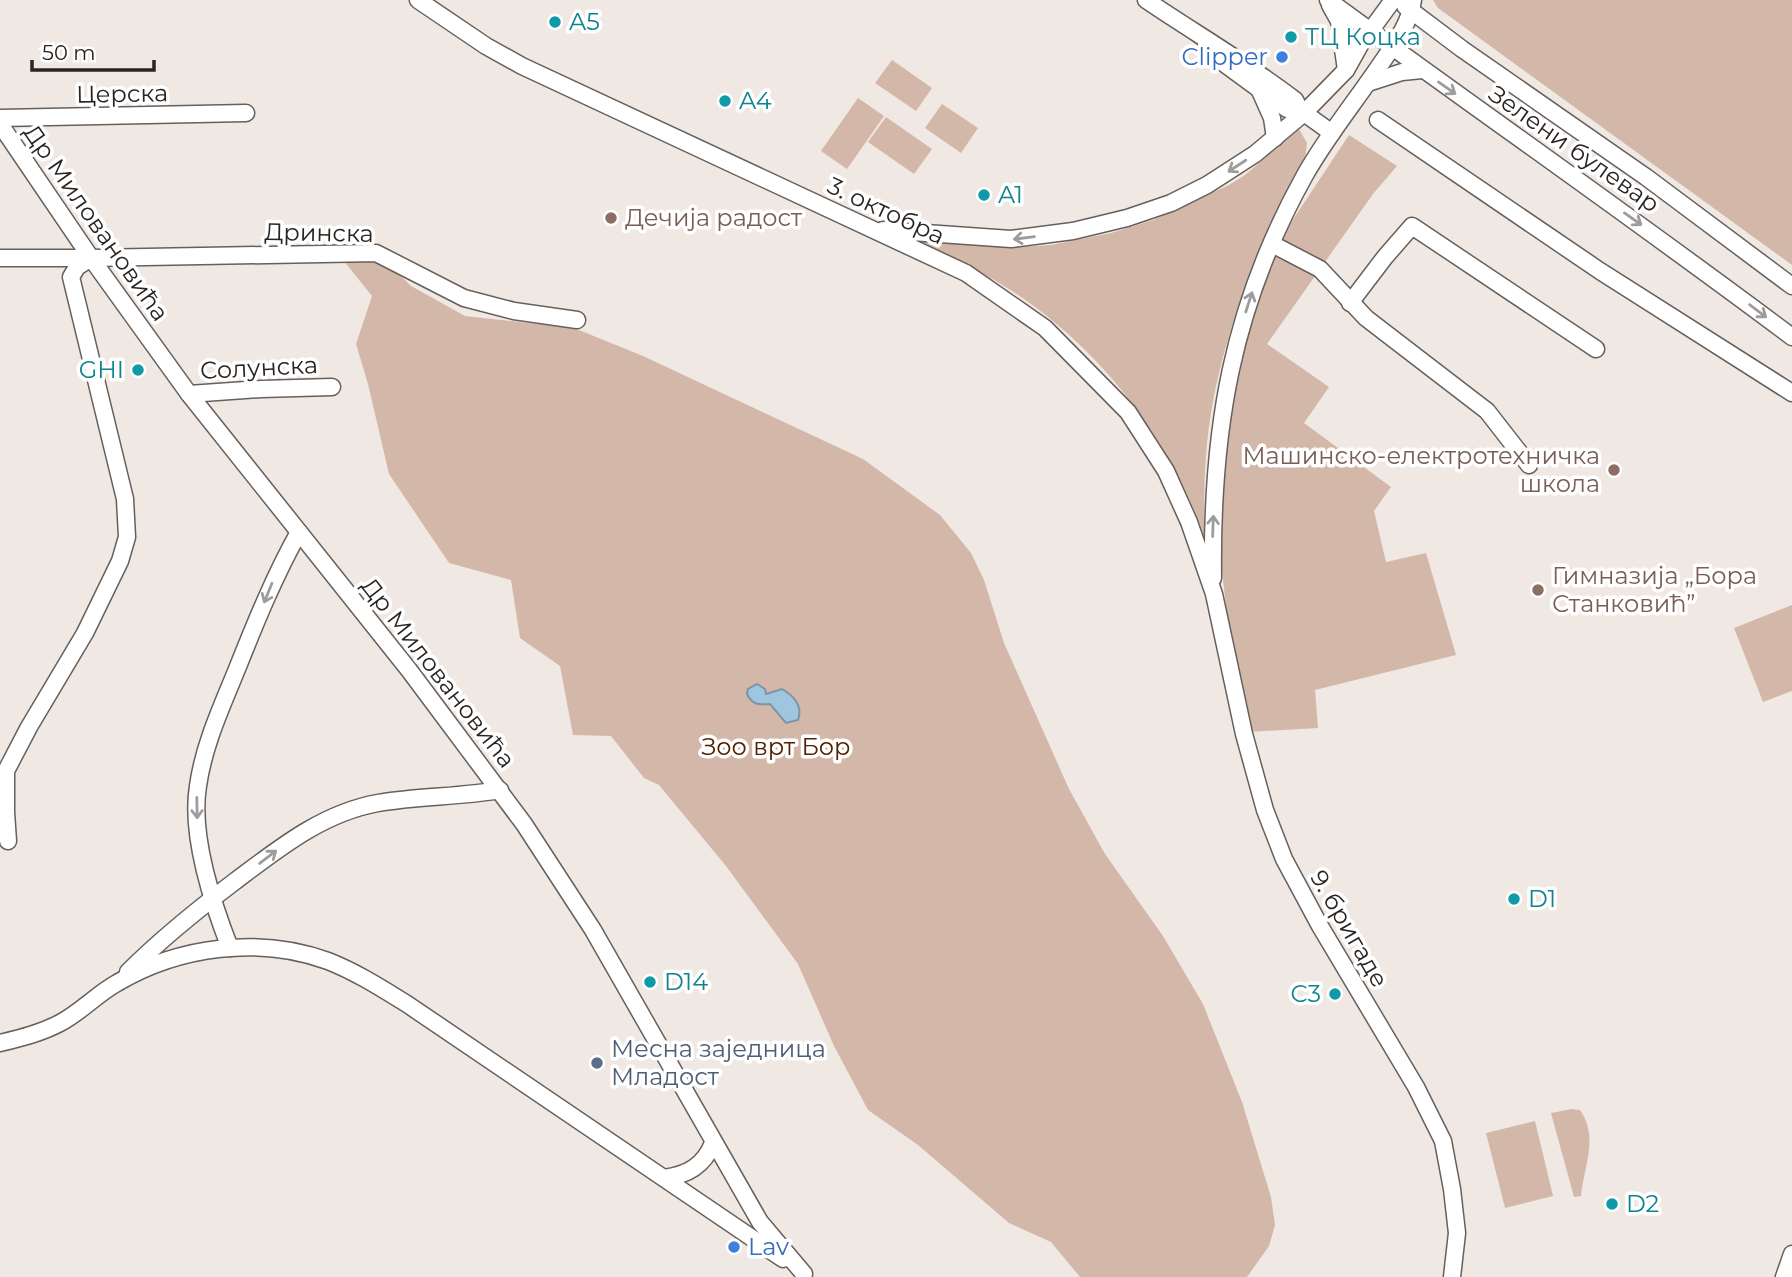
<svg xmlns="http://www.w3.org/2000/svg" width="1792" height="1277" font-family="Montserrat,sans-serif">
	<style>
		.green { fill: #d3b8a9 }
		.water { fill: #a0c5de; stroke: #7c95a6; stroke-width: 2 }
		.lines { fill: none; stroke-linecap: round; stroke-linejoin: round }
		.minor-casing { stroke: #665f5b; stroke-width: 19 }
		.minor { stroke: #fff; stroke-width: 16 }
		.oneway { stroke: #9e9c9c }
		.culture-dot { fill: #0f9aa8; stroke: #fff; stroke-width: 2.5 }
		.shop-dot { fill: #3f7fe0; stroke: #fff; stroke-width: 2.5 }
		.education-dot { fill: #8d6e63; stroke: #fff; stroke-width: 2.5 }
		.service-dot { fill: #5c6f8a; stroke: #fff; stroke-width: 2.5 }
		.labels { text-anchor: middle; stroke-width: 7; stroke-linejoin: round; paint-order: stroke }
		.culture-label { font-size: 24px; fill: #0d838f; stroke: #fff; text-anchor: start }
		.shop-label { font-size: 24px; fill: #366cbe; stroke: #fff; text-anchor: end }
		.street-label { font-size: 24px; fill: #272422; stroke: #fff }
		.education-label { font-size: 24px; fill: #785e54; stroke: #fff; text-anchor: start }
		.park-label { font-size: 24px; fill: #502100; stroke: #fff }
		.service-label { font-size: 24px; fill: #4e5e75; stroke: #fff; text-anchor: start }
	</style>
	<rect width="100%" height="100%" fill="#f0e8e3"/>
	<g class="green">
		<polygon points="1433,0 1792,0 1792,265 1438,8"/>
		<polygon points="892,60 932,88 916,111 875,83"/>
		<polygon points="858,98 884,116 847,169 821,151"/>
		<polygon points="942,104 978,128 961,153 925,128"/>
		<polygon points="886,117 932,149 914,174 868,142"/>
		<path d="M 1299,129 L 1307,143 L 1305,159 C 1255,251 1214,351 1206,456 C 1204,483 1204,510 1204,536 C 1171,439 1097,345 1009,289 C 981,271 950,257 920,242 L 1019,247 L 1051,245 L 1111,233 L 1153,220 L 1229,185 L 1245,175 Z"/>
		<polygon points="1349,135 1397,166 1373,194 1267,344 1329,387 1304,423 1391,487 1374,511 1386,562 1426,553 1456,655 1315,690 1318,728 1246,732 1230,644 1218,533 1230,406 1256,300 1286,230"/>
		<polygon points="339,255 387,262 411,286 465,316 574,328 643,356 863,459 940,515 971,553 984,580 1004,643 1069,789 1105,854 1163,936 1203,1004 1242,1102 1271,1197 1275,1225 1269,1246 1247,1277 1080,1277 1051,1242 1009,1223 918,1145 868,1110 834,1046 798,964 726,866 659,785 644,778 611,736 573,735 560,666 520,638 511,580 449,563 389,474 368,384 356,344 372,296"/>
		<polygon points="1792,605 1792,691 1763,702 1734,628"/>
		<path d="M 1572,1109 L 1580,1110 C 1599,1137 1584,1166 1581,1196 L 1574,1197 L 1551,1113 Z"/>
		<polygon points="1535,1121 1553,1196 1505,1208 1486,1133"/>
	</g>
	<path class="water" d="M 757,684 L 765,689 L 766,694 L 782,689 C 794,696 803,706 798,720 L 786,723 L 770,704 C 759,705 752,705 747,694 L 748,689 Z"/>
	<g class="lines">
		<defs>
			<g id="minor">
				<polyline points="418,0 486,46 522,66 966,273 1045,328 1128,412 1166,471 1189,522 1214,594 1244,734 1265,810 1284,859 1320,926 1416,1087 1443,1141 1452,1189 1457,1233 1452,1277"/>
				<path d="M 1146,0 C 1196,34 1247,63 1295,100 L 1300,110 L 1332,133"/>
				<path d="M 1328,0 C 1482,113 1639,222 1792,337"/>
				<polyline points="1330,5 1339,21 1346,70"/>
				<polyline points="1405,6 1462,49 1646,177 1792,286"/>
				<polyline points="1206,42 1214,56 1274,100 1287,109 1300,110"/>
				<polyline points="1368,83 1402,72 1422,70"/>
				<polyline points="1260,91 1272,118 1275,138"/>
				<polyline points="0,118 246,113"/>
				<polyline points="1378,120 1600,271 1792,393"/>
				<polyline points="0,124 91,258 189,394 409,670 524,824 593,930 760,1222 804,1274"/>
				<polyline points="883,230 1011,239 1073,231 1127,218 1171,203 1207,185 1255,154 1304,113 1346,70 1360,45 1393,0"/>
				<polyline points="1272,244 1320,269 1366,318 1487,411 1529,465"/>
				<polyline points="0,258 91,258 376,253 464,298 514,311 577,320"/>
				<polyline points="1350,303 1385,257 1412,226 1596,349"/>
				<polyline points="189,394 261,389 332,387"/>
				<path d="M 1213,578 C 1211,429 1232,306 1305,175 C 1327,136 1355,102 1380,65 C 1393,46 1410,24 1413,0"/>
				<polyline points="8,841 6,812 6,771 29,727 85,633 120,561 127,537 125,499 71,277 77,267 91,258"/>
				<path d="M 230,948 C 212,902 190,835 198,786 C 204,743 223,704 239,664 C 257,619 275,575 299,532"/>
				<path d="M 128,972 C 161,939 197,910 234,882 C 278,849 322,813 378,803 C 418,796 460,797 500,790"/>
				<path d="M 0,1043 C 21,1038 41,1033 60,1023 C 81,1012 97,994 117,983 C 179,946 260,936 328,961 C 356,972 381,988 407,1004 L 783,1259"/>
				<path d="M 664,1178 C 687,1175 704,1166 713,1143"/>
				<polyline points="1784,1277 1792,1254"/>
			</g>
		</defs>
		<use href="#minor" class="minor-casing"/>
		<use href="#minor" class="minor"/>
	</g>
	<defs><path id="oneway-shaft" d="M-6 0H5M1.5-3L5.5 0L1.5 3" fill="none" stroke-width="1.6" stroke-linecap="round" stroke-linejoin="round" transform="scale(1.75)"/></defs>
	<g class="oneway">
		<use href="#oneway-shaft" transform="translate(1447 88) rotate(35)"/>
		<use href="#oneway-shaft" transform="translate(1237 166) rotate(147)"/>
		<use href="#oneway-shaft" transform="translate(1633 219) rotate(35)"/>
		<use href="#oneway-shaft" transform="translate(1024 238) rotate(173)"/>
		<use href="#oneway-shaft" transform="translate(1249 302) rotate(-72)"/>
		<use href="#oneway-shaft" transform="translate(1758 311) rotate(37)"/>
		<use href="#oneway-shaft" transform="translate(1213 526) rotate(-88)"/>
		<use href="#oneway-shaft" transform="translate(268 593) rotate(112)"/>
		<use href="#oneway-shaft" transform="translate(197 808) rotate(89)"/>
		<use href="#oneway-shaft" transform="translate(268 857) rotate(-37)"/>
	</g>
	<g class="culture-dot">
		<circle cx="555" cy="22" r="7"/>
		<circle cx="1291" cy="37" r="7"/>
		<circle cx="725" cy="101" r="7"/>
		<circle cx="984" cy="195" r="7"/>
		<circle cx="138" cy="370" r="7"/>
		<circle cx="1514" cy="899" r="7"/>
		<circle cx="650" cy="982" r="7"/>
		<circle cx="1335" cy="994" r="7"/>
		<circle cx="1612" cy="1204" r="7"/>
	</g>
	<g class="shop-dot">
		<circle cx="1282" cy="57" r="7"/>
		<circle cx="734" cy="1247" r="7"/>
	</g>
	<g class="education-dot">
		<circle cx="611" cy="218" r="7"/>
		<circle cx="1614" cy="470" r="7"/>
		<circle cx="1538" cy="590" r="7"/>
	</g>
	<circle class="service-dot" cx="597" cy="1063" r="7"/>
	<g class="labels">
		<g class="culture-label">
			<text x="569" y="30">A5</text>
			<text x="1305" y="45">ТЦ Коцка</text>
			<text x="739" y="109">A4</text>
			<text x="998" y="203">A1</text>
			<text x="124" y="378" text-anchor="end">GHI</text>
			<text x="1528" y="907">D1</text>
			<text x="664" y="990">D14</text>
			<text x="1321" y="1002" text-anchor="end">C3</text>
			<text x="1626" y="1212">D2</text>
		</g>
		<g class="shop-label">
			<text x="1268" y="65">Clipper</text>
			<text x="748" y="1255" text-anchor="start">Lav</text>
		</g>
		<g class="street-label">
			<text transform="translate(122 94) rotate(-1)" y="8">Церска</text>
			<text transform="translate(1574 149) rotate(35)" y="8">Зелени булевар</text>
			<text transform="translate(886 211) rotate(25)" y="8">3. октобра</text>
			<text transform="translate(96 223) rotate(55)" y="8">Др Миловановића</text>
			<text transform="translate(319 233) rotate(1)" y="8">Дринска</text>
			<text transform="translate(259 368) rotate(-3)" y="8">Солунска</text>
			<text transform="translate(438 673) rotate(52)" y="8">Др Миловановића</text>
			<text transform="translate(1349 929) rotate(60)" y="8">9. бригаде</text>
		</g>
		<g class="education-label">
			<text x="625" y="226">Дечија радост</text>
			<text x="1600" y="464" text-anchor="end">Машинско-електротехничка<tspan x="1600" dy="28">школа</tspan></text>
			<text x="1552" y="584">Гимназија „Бора<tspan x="1552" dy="28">Станковић”</tspan></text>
		</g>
		<g class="park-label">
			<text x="776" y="755">Зоо врт Бор</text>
		</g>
		<g class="service-label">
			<text x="611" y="1057">Месна заједница<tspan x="611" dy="28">Младост</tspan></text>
		</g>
	</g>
	<path d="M32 60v10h122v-10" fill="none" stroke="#272422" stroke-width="3.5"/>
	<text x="42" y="60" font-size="21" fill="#272422" stroke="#ffffff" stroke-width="5" paint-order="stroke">50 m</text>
</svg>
